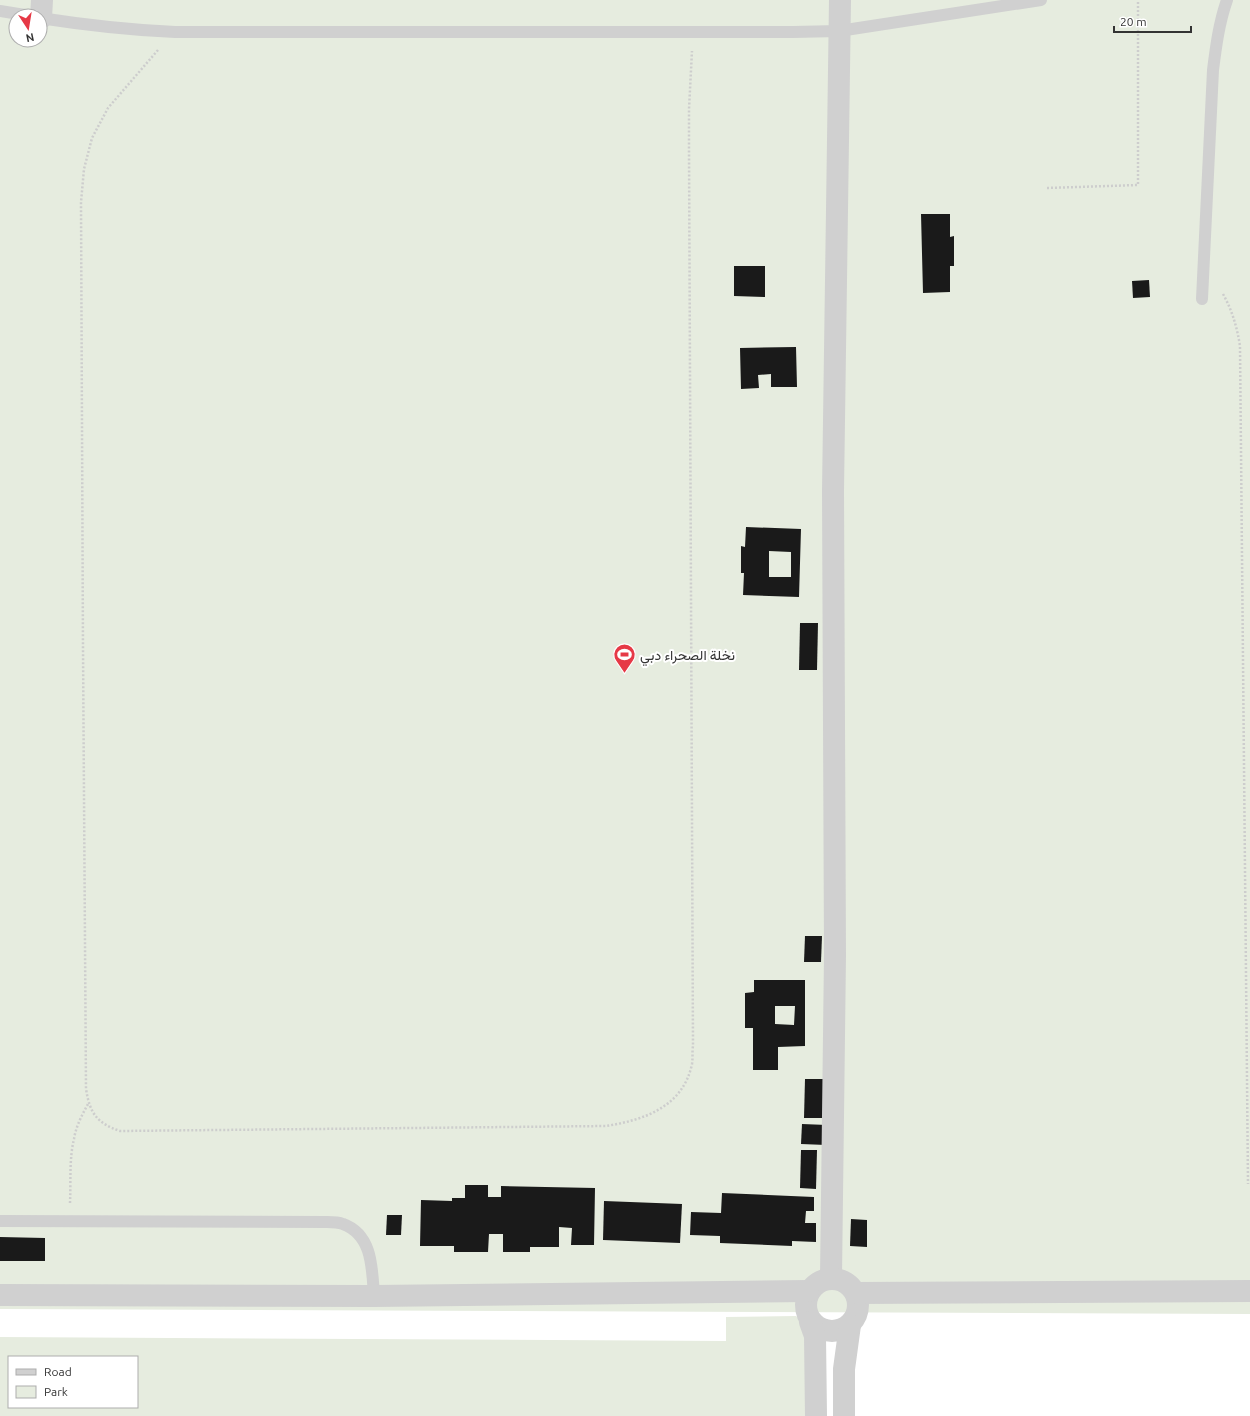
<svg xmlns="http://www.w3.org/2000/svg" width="1250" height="1416" font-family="Ubuntu,Vazirmatn,sans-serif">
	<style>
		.green { fill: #e6ecdf; fill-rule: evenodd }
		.building { fill: #1a1a1a; fill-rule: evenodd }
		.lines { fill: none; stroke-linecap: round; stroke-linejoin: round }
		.path { stroke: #cdcdcd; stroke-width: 2.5; stroke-dasharray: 2 2; stroke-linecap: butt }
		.service { stroke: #d0d0d0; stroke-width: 12 }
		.minor { stroke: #d0d0d0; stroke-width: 22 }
		.labels { text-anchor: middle; stroke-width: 4; stroke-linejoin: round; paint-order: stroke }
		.poi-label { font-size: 14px; fill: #333; stroke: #fff; text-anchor: start }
	</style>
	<rect width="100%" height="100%" fill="#fff"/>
	<g class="green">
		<path d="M 0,0 L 1250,0 L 1250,1314 L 0,1309 ZM 16,16 L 40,16 L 40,40 L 16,40 Z"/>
		<path d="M 796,1316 L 808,1326 L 805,1416 L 0,1416 L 0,1337 L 726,1341 L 726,1317 ZM 9,1357 L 137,1357 L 137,1407 L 9,1407 Z"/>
	</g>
	<g class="building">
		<polygon points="921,214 950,214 950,237 954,236 954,266 950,266 950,292 923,293"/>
		<polygon points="734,266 765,266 765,297 734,296"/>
		<polygon points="1149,280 1150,297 1133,298 1132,281"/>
		<polygon points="796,347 797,387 771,387 771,374 758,375 759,388 741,389 740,348"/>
		<path d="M 746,527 L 801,529 L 799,597 L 743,595 L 744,573 L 741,573 L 741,546 L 745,547 ZM 769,551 L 791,552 L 791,577 L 769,577 Z"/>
		<polygon points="800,623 818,623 817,670 799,670"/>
		<polygon points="805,936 822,936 821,962 804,962"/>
		<path d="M 754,980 L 805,980 L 805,1046 L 778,1047 L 778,1070 L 753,1070 L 753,1028 L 745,1028 L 745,993 L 754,992 ZM 775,1006 L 795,1006 L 794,1025 L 775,1024 Z"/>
		<polygon points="805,1079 827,1079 825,1118 804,1118"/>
		<polygon points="802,1124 827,1125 826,1145 801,1144"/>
		<polygon points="801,1150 817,1150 816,1189 800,1188"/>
		<polygon points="465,1185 488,1185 488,1197 501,1197 501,1186 595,1188 594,1245 571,1245 572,1228 559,1227 559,1247 530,1247 530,1252 503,1252 503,1234 489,1234 488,1252 454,1252 454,1246 420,1246 421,1200 452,1201 452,1198 465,1198"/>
		<polygon points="722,1193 814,1197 814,1211 806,1211 805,1223 816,1223 816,1242 792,1241 792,1246 720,1243 720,1236 690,1235 691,1212 721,1213"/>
		<polygon points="604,1201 682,1204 680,1243 603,1240"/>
		<polygon points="387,1215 402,1215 401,1235 386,1235"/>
		<polygon points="851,1219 867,1220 867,1247 850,1246"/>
		<polygon points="0,1237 45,1238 45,1261 0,1261"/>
	</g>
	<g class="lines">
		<g class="path">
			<path d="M 158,50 L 108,108 L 92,138 L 84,169 L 81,202 L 83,648 L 86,1089 C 90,1114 97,1123 120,1131 L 606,1126 C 644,1120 683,1107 692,1064 C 693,1058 692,1052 693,1046 L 689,147 L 689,109 L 692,51"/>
			<polyline points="1047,188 1138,185 1138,0"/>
			<path d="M 1223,294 C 1232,310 1237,327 1240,346 L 1248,1184"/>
			<path d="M 70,1203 C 71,1182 69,1159 74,1139 C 76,1126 82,1115 88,1104"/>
		</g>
		<g class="service">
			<polyline points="0,11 31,16"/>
			<path d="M 40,18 C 85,25 129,30 175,32 L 793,32 L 839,31 L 1041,0"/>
			<path d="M 1202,299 L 1213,70 C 1216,46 1219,23 1227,0"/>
			<path d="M 0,1221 L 327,1222 C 332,1222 338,1222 343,1224 C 373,1235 372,1269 374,1296"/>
		</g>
		<g class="minor">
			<polyline points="41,18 42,0"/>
			<polyline points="831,1277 835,955 833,491 840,0"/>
			<circle cx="832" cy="1305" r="26"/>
			<polyline points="856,1293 1250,1291"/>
			<polyline points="0,1295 374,1296 808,1291"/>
			<polyline points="810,1322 815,1336 816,1416"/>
			<polyline points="844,1416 844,1369 850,1325"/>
		</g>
	</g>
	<defs>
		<symbol id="stadium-pin" viewBox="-11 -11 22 30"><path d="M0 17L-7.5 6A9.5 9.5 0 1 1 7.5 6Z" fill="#e63946" stroke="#fff"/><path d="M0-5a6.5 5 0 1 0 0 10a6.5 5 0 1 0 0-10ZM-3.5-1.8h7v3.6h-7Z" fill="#fff"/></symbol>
	</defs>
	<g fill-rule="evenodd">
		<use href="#stadium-pin" x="612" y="642" width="25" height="34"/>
	</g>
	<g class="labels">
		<g class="poi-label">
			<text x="640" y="660">نخلة الصحراء دبي</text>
		</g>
	</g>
	<rect x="8" y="1356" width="130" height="52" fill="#ffffff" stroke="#adadad"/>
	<rect x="16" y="1369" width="20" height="6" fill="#d0d0d0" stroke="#adadad"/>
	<text x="44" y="1376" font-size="12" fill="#333333">Road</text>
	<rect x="16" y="1386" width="20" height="12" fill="#e6ecdf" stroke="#adadad"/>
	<text x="44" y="1396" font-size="12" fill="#333333">Park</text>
	<g transform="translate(28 28) rotate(168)"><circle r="19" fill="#ffffff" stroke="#adadad"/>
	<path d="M0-3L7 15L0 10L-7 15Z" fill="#e63946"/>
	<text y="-6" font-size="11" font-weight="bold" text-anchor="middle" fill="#333333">N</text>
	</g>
	<path d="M1114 26v6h77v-6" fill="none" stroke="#333333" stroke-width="2"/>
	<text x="1120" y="26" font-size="12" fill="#333333" stroke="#ffffff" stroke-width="3" paint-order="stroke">20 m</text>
</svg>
